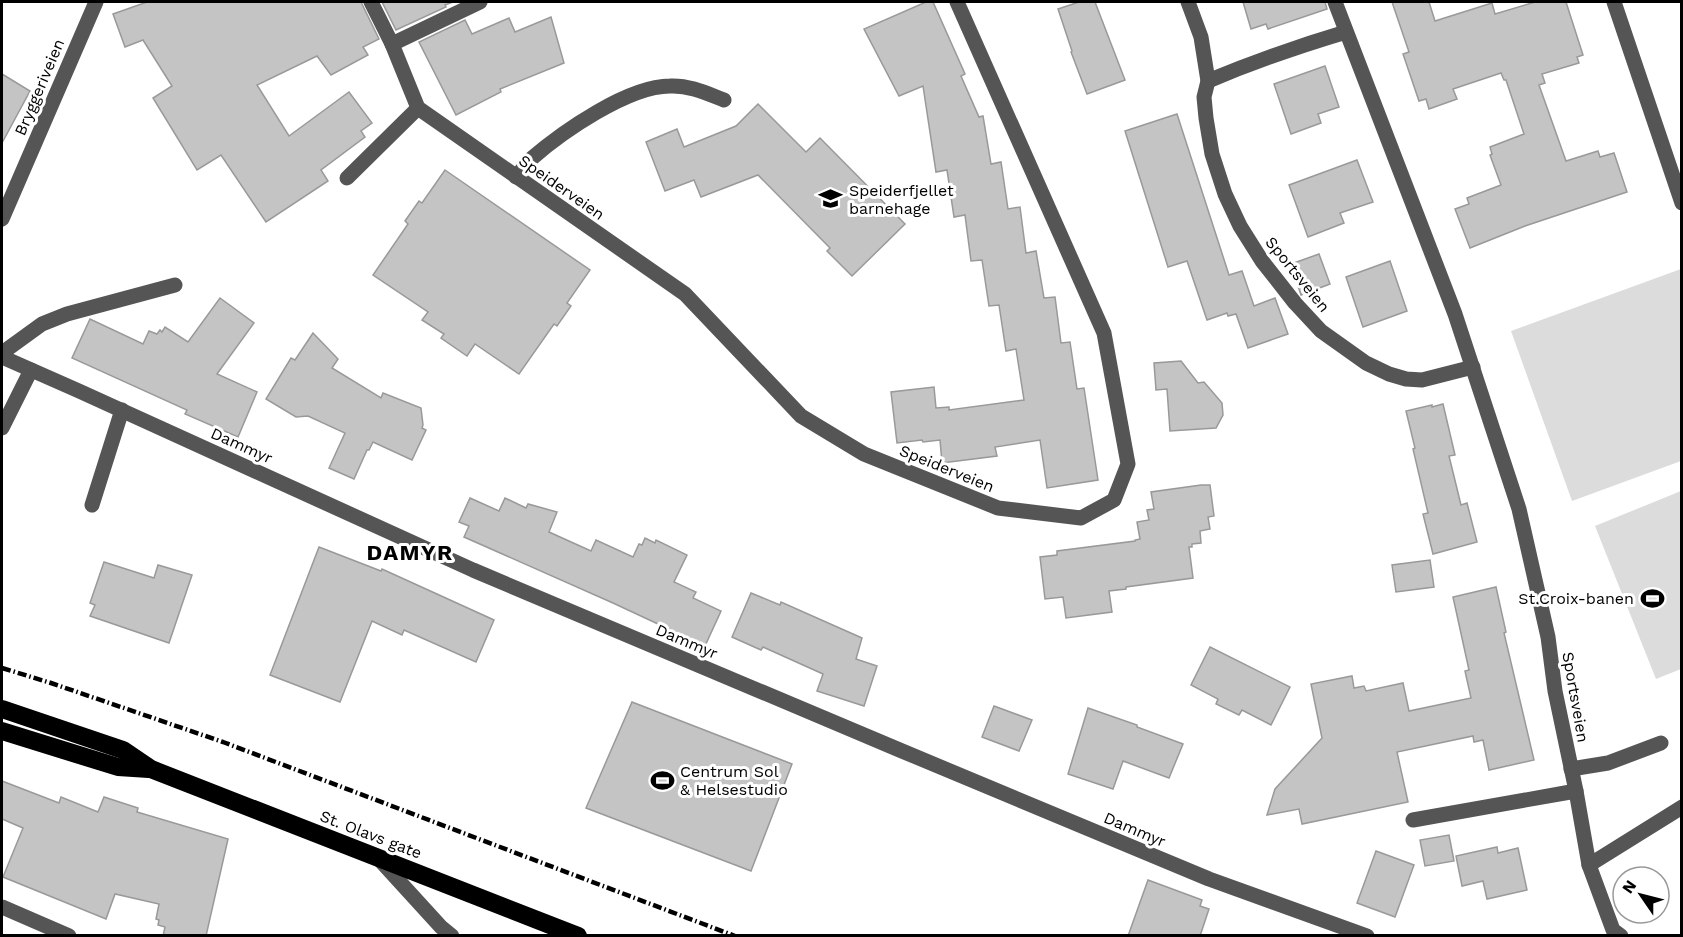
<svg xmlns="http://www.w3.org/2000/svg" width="1683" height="937" font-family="'Work Sans',sans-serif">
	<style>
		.green { fill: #dcdcdc }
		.building { fill: #c4c4c4; stroke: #999; stroke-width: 1.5 }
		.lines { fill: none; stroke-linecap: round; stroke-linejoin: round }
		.minor { stroke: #555; stroke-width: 15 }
		.highway { stroke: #000; stroke-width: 18 }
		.rail { stroke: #000; stroke-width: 4.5; stroke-dasharray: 9 3 1.5 3; stroke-linecap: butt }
		.labels { text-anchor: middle; stroke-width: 6; stroke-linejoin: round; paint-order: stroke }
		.street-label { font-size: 16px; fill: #000; stroke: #fff }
		.poi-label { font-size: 16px; fill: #000; stroke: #fff; text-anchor: start }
		.district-label { font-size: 22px; font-weight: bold; letter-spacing: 1.5px; fill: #000; stroke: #fff }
	</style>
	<rect width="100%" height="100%" fill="#fff"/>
	<g class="green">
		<polygon points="1681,269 1681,461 1572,501 1511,331"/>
		<polygon points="1681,491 1681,669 1656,679 1595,526"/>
	</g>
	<g class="building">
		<polygon points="147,2 361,2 379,39 363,47 368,55 331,75 317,56 257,85 289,136 349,92 372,123 361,131 365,137 321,170 328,181 266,222 221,155 197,170 153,98 172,86 143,40 125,47 113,14"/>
		<polygon points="382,2 453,2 445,5 446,7 396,30"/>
		<polygon points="926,2 933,2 965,74 961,76 979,117 983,116 991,164 1001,162 1008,209 1020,207 1026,253 1036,251 1044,298 1055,297 1061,343 1070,342 1077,389 1084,388 1098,480 1047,488 1040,440 995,447 997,456 942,463 940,440 923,442 922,440 897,443 891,392 934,387 936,408 949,407 949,410 1024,400 1016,349 1006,351 999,305 989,306 982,260 971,261 965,215 954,217 947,170 936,172 923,86 899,96 864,29"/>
		<polygon points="1079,2 1095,2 1125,80 1087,94 1071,52 1072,51 1058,9"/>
		<polygon points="1243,2 1325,2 1327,9 1268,29 1266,24 1251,29"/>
		<polygon points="1392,2 1429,2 1435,21 1492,3 1495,14 1535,2 1566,2 1583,55 1577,57 1579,63 1542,74 1545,83 1539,85 1566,161 1598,151 1600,157 1614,153 1627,192 1525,226 1470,248 1455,209 1469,204 1467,198 1501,185 1490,155 1492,154 1490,147 1524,134 1506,80 1504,80 1501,73 1453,89 1457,99 1429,109 1426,99 1419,101 1403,54 1409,52"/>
		<polygon points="551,17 564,63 500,89 501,92 456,115 419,42 465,20 472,34 509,18 515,32"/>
		<polygon points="1325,66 1339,107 1318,114 1321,123 1291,134 1274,84"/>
		<polygon points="2,74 30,91 2,143"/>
		<polygon points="758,104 806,152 820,138 905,224 852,276 827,251 830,248 758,175 701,197 694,180 665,191 646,142 677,129 684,147 736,126"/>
		<polygon points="1177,114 1229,275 1242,271 1254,306 1275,298 1288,334 1248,348 1236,314 1228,316 1227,313 1207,320 1187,261 1168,267 1125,131"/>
		<polygon points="1357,160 1373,202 1340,213 1344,223 1308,237 1289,185"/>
		<polygon points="445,170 590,270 567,303 571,306 557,326 554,324 519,374 475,344 467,356 441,338 444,334 422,320 428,312 373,275 408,224 405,221 419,201 422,203"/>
		<polygon points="1319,254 1330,284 1301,295 1291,264"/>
		<polygon points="1390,261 1407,311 1363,327 1346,277"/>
		<polygon points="220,298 254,323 217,374 257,392 238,437 185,414 187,410 72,358 90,319 143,344 149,331 157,334 160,330 162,332 165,327 188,342"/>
		<polygon points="313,333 338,359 332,368 381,398 383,393 421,408 423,425 422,428 426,430 412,460 373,442 369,450 367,450 354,479 329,468 345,433 308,416 296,417 266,399 291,358 295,360"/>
		<polygon points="1181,361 1198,383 1204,382 1222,403 1223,415 1216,428 1170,431 1167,389 1156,390 1154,363"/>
		<polygon points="1443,404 1455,455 1449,456 1461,505 1467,503 1477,542 1433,554 1423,514 1428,513 1413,449 1415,448 1406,411 1432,405 1432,407"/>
		<polygon points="1201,485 1210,485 1214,516 1208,517 1210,529 1200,531 1201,543 1192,544 1192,547 1189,547 1193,578 1126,587 1126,589 1109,591 1112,612 1066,618 1063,597 1045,599 1040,557 1057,555 1057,551 1135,541 1135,540 1140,539 1137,522 1149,520 1147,510 1154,509 1151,492"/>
		<polygon points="470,498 499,511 505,498 526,508 528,504 557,512 549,532 591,551 596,540 633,557 639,544 642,545 645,538 655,543 656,540 687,555 674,582 696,592 693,598 721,611 705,646 613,603 464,537 469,526 459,522"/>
		<polygon points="319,547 381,571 382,569 494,620 476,662 404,630 402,635 372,621 340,702 270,675"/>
		<polygon points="1430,560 1434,587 1396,592 1392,565"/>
		<polygon points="104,562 154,578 158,565 192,575 169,643 90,616 95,605 90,603"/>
		<polygon points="1496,587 1506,632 1504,633 1534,760 1489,770 1483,740 1474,742 1473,736 1397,752 1408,802 1302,824 1299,809 1267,815 1275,789 1322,738 1311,684 1352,676 1354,688 1364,686 1366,691 1403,683 1409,711 1471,698 1465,671 1469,670 1453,597"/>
		<polygon points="751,593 780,605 781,602 862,638 856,659 877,666 864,706 817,691 823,674 763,647 761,650 732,637"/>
		<polygon points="1210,647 1290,687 1271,725 1242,710 1239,715 1216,704 1218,699 1191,685"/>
		<polygon points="632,702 792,764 751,871 586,808"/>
		<polygon points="994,706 1032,720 1019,751 982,737"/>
		<polygon points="1088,708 1137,725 1137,727 1183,744 1169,778 1123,761 1113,789 1068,774"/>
		<polygon points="2,781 59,803 61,797 98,812 104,797 138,808 137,812 228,839 206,936 163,936 165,927 158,925 159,920 156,919 159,904 115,894 106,919 3,877 23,828 2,819"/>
		<polygon points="1449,835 1454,861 1425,866 1420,840"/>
		<polygon points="1497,847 1498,853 1518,848 1527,890 1487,899 1483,881 1462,886 1456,856"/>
		<polygon points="1376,851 1414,865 1395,917 1357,903"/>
		<polygon points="1148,880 1202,900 1200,906 1209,909 1200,936 1128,936"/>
	</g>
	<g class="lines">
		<g class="minor">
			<polyline points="371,2 392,44 418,108 685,294 801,416 864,454 998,508 1081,518 1114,500 1128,464 1104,333 957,2"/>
			<polyline points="1188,2 1201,37 1208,81 1204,97 1206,118 1212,154 1225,194 1240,226 1262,261 1295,303 1321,331 1366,363 1389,374 1406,379 1422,380 1473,367"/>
			<polyline points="1335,2 1455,314 1519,509 1548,637 1555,691 1576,791 1589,865 1613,930 1621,936"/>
			<polyline points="1614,2 1682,203"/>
			<polyline points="392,44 480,2"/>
			<path d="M 1208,81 C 1253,62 1299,46 1346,32"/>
			<path d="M 516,177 C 521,171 526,164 531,159 C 562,132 628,86 670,86 C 689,85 706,93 724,100"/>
			<polyline points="347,178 418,108"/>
			<polyline points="2,219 96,2"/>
			<polyline points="2,353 42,324 67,314 175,285"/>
			<polyline points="2,357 79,391 473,570 902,751 1209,879 1367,936"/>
			<polyline points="2,428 31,370"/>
			<polyline points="92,505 122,410"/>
			<polyline points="1571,769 1608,763 1661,743"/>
			<polyline points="1413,820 1576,791"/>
			<polyline points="378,858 441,927 452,936"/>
			<polyline points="1589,865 1682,807"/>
			<polyline points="2,907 69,936"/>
		</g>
		<g class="highway">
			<polyline points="2,709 123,750 151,769 578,936"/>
			<polyline points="2,731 118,767 149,769"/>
		</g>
		<polyline class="rail" points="2,668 51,683 223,742 735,936"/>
	</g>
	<defs>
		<symbol id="school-bare" viewBox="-9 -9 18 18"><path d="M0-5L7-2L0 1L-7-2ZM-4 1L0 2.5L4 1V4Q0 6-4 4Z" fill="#000" stroke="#fff" stroke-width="2.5" paint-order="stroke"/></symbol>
		<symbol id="stadium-bare" viewBox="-9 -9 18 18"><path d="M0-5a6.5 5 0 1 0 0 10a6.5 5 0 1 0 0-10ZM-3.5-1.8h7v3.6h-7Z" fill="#000" stroke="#fff" stroke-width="2.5" paint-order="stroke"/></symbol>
	</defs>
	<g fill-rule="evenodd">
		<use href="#school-bare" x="814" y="182" width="33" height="33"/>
		<use href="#stadium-bare" x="1636" y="582" width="33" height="33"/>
		<use href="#stadium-bare" x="646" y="764" width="33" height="33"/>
	</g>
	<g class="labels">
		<g class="street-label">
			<text transform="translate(39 87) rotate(-67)" y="6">Bryggeriveien</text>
			<text transform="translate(562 187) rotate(35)" y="6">Speiderveien</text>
			<text transform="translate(1298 274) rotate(51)" y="6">Sportsveien</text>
			<text transform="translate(242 445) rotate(24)" y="6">Dammyr</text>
			<text transform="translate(947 468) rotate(22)" y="6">Speiderveien</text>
			<text transform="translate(687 641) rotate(23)" y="6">Dammyr</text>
			<text transform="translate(1576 697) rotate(80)" y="6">Sportsveien</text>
			<text transform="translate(1135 829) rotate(23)" y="6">Dammyr</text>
			<text transform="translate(371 834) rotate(21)" y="6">St. Olavs gate</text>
		</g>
		<g class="poi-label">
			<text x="849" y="196">Speiderfjellet<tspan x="849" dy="18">barnehage</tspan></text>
			<text x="1634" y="604" text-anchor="end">St.Croix-banen</text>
			<text x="680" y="777">Centrum Sol<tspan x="680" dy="18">&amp; Helsestudio</tspan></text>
		</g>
		<g class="district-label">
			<text x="410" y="560">DAMYR</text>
		</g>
	</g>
	<rect width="1683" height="937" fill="none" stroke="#000000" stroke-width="6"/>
	<g transform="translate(1641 895) rotate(305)"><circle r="28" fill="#ffffff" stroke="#999999" stroke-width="1.5"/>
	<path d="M0-4.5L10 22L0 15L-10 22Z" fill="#000000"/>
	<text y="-9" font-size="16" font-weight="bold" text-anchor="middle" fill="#000000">N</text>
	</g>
</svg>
